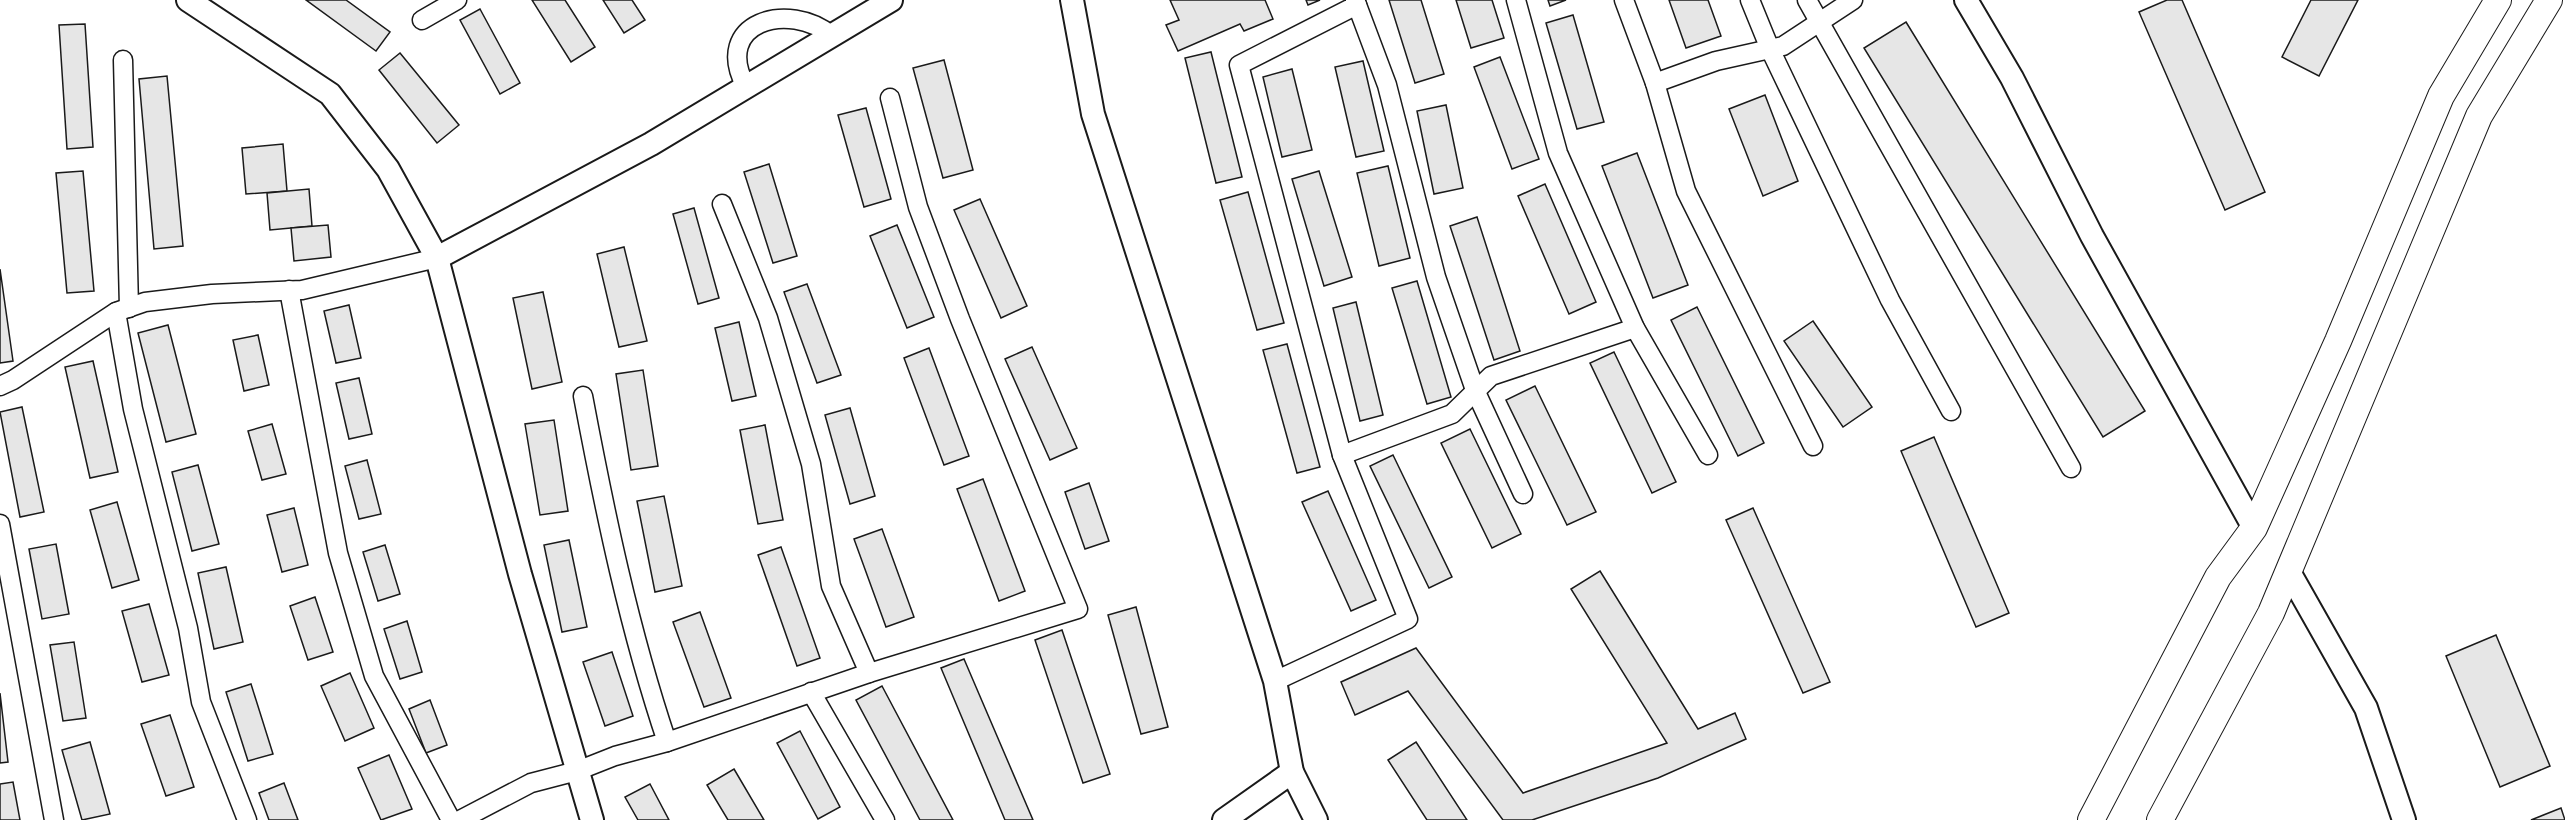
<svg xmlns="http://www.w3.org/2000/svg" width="2565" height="820" font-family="Helvetica,sans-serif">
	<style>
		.building { fill: #e6e6e6; stroke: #1a1a1a; stroke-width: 1.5 }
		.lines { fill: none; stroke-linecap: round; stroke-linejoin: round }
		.minor-casing { stroke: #1a1a1a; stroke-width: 21 }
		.tertiary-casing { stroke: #1a1a1a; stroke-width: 26 }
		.secondary-casing { stroke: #1a1a1a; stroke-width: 28 }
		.minor { stroke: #fff; stroke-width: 18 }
		.tertiary { stroke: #fff; stroke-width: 22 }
		.secondary { stroke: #fff; stroke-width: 26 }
	</style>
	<rect width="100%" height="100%" fill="#fff"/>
	<g class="building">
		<polygon points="306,0 346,0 390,32 376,51"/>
		<polygon points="532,0 565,0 595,47 571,62"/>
		<polygon points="603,0 632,0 645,20 624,33"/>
		<polygon points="1170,0 1265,0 1273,19 1244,31 1240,24 1178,51 1166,25 1179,20"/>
		<polygon points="1306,0 1320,0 1308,5"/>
		<polygon points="1389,0 1421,0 1444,74 1415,83"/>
		<polygon points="1456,0 1492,0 1504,38 1471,48"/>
		<polygon points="1548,0 1566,0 1550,6"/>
		<polygon points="1669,0 1708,0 1721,36 1686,48"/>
		<polygon points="2167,0 2182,0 2265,192 2225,210 2139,12"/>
		<polygon points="2311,0 2358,0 2319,76 2282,57"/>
		<polygon points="480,9 520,83 500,94 460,20"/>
		<polygon points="1573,15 1604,122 1577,129 1546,23"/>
		<polygon points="1906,22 2145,411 2103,437 1864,48"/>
		<polygon points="85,24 93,147 67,149 59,25"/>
		<polygon points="1211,52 1242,177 1216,183 1185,58"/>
		<polygon points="400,53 459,125 437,143 379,70"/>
		<polygon points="1500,57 1539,159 1512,169 1474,67"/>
		<polygon points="944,60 973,170 943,178 913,68"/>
		<polygon points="1363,61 1384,151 1356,157 1335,67"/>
		<polygon points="1292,69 1312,150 1282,157 1263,77"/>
		<polygon points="167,76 183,246 154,249 139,79"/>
		<polygon points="1765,95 1798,181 1763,196 1729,109"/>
		<polygon points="1446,105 1463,188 1434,194 1417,111"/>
		<polygon points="866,108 891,199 864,207 838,115"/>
		<polygon points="283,144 287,191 246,194 242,148"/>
		<polygon points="1637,153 1688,285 1653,298 1602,166"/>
		<polygon points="769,164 797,256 773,263 744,172"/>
		<polygon points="1388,166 1410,258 1379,266 1357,173"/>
		<polygon points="83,171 94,291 67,293 56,173"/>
		<polygon points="1319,171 1352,277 1324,286 1292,179"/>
		<polygon points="1545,184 1596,302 1569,314 1518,196"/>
		<polygon points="309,189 312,226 270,230 267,193"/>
		<polygon points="1248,192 1284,323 1257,330 1220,200"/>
		<polygon points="980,199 1027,306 1001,318 954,210"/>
		<polygon points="694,208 719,298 698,304 673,214"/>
		<polygon points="1477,217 1520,351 1494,360 1450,226"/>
		<polygon points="328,225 331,257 294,261 291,228"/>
		<polygon points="897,225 934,317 907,328 870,236"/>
		<polygon points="624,247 647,341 619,347 597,254"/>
		<polygon points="0,269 13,361 0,363"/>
		<polygon points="1417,281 1451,397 1427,404 1392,288"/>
		<polygon points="807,284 841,375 817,383 784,292"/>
		<polygon points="543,292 562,382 532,389 513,298"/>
		<polygon points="1356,302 1383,415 1360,421 1333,308"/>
		<polygon points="349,305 361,358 336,363 324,311"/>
		<polygon points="1697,307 1764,443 1738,456 1671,320"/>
		<polygon points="1813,321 1872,407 1843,427 1784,341"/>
		<polygon points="739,322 756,396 732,401 715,328"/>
		<polygon points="168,325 196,434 166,442 138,333"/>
		<polygon points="258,335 269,385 244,391 233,340"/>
		<polygon points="1287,344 1320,467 1297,473 1263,350"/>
		<polygon points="1032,347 1077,448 1050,460 1005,359"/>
		<polygon points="929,348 969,456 944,465 904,358"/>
		<polygon points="1614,352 1676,482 1652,493 1590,363"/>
		<polygon points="93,361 118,472 90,478 65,367"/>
		<polygon points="643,370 658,466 631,470 616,374"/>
		<polygon points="359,378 372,434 349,439 336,383"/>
		<polygon points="1535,386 1596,512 1567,525 1506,400"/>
		<polygon points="22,407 44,512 20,517 0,412"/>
		<polygon points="850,408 875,496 850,504 825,415"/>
		<polygon points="554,420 568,511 540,515 525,424"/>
		<polygon points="272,424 286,474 262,480 248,431"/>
		<polygon points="765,425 783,520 758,524 740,430"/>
		<polygon points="1470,429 1521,534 1492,548 1441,443"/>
		<polygon points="1934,437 2009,613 1976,627 1901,451"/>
		<polygon points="1393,455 1452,577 1429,588 1370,466"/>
		<polygon points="367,460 381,514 359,519 345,466"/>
		<polygon points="198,465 219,544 192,551 172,472"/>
		<polygon points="983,479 1025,591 999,601 957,489"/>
		<polygon points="1089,483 1109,541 1085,549 1065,492"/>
		<polygon points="1328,491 1376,600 1351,611 1302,502"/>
		<polygon points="664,496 682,586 655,592 637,501"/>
		<polygon points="117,502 139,580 112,588 90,510"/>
		<polygon points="294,508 308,565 282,572 267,515"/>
		<polygon points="1753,508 1830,682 1803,693 1726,520"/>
		<polygon points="882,529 914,617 886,627 854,539"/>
		<polygon points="569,540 587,627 562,632 544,545"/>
		<polygon points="56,544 69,614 42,619 29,549"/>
		<polygon points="385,545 400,594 378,601 363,552"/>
		<polygon points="781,547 820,658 797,666 758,555"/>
		<polygon points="226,567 243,642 214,649 198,573"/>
		<polygon points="1600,571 1698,729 1735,713 1746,739 1658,778 1532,820 1503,820 1408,691 1355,715 1341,682 1416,648 1523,793 1667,743 1571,589"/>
		<polygon points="315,597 333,652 308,660 290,606"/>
		<polygon points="149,604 169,675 142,682 122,611"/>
		<polygon points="1136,607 1168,727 1141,734 1108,615"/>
		<polygon points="700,612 731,698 704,707 673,622"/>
		<polygon points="407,621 422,672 400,679 384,629"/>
		<polygon points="1062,630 1110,774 1083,783 1035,640"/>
		<polygon points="2496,635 2550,766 2500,787 2446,656"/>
		<polygon points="74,642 86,718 63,721 50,645"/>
		<polygon points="612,652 633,716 605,726 583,662"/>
		<polygon points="964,659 1033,820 1005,820 941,668"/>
		<polygon points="350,673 374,728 345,741 321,686"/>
		<polygon points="251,684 273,754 248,761 226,692"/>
		<polygon points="882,686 953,820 920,820 856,700"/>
		<polygon points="0,693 8,762 0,763"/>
		<polygon points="430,700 447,745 426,753 409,709"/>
		<polygon points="170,715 194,787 166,796 141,724"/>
		<polygon points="800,731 840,807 818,819 777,743"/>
		<polygon points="90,742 110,814 82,820 62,750"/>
		<polygon points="1416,742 1467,820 1427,820 1388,760"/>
		<polygon points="389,755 412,809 381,820 358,768"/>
		<polygon points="734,769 764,820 728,820 707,785"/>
		<polygon points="13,782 20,820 0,820 0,784"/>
		<polygon points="284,783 298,820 269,820 259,793"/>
		<polygon points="650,784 669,820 638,820 625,797"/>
		<polygon points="2561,808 2565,820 2531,820"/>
	</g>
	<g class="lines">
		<defs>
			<g id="minor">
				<polyline points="1516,0 1558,153 1635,328 1708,455"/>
				<polyline points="1624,0 1655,83 1716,61 1783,46 1853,0"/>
				<polyline points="1750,0 1770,49 1890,300 1951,411"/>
				<polyline points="1807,0 2071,468"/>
				<polyline points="1357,5 1387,85 1436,277 1475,390 1523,494"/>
				<polyline points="422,20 457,0"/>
				<polyline points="123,60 129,308"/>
				<polyline points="1655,83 1686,191 1813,446"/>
				<path d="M 746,87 C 711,22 789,0 832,36"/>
				<polyline points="722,204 768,318 811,464 831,586 869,673"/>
				<polyline points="289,290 338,553 374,676 451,820"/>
				<polyline points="116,312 133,409 188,628 201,702 247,820"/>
				<polyline points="0,386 13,380 116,312 145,302 212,294 302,290 437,258"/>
				<path d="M 583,396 C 605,513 629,629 667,742"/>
				<polyline points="1342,455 1452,414 1491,376 1635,328"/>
				<polyline points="0,524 54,820"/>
				<polyline points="1275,681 1408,619 1342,455 1239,65 1357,5 1355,0"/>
				<polyline points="811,692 885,820"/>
				<polyline points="460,820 531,783 577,771 615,756 667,742 869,673 1078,609 960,319 918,207 890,98"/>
			</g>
			<g id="tertiary">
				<polyline points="188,0 330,94 388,169 437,258 520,574 592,820"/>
				<polyline points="1072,0 1093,114 1275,681 1292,772 1316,820"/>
				<polyline points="1966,0 2012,78 2092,236 2254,528"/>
				<polyline points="437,258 651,144 891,0"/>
				<polyline points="2289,572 2366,708 2404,820"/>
				<polyline points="1224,820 1292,772"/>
			</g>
			<g id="secondary">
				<polyline points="2091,820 2218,577 2254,528 2338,341 2441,96 2498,0"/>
				<polyline points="2160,820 2271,613 2479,116 2549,0"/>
			</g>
		</defs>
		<use href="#minor" class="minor-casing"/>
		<use href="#tertiary" class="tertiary-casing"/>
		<use href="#secondary" class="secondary-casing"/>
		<use href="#minor" class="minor"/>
		<use href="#tertiary" class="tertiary"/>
		<use href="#secondary" class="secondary"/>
	</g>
</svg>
